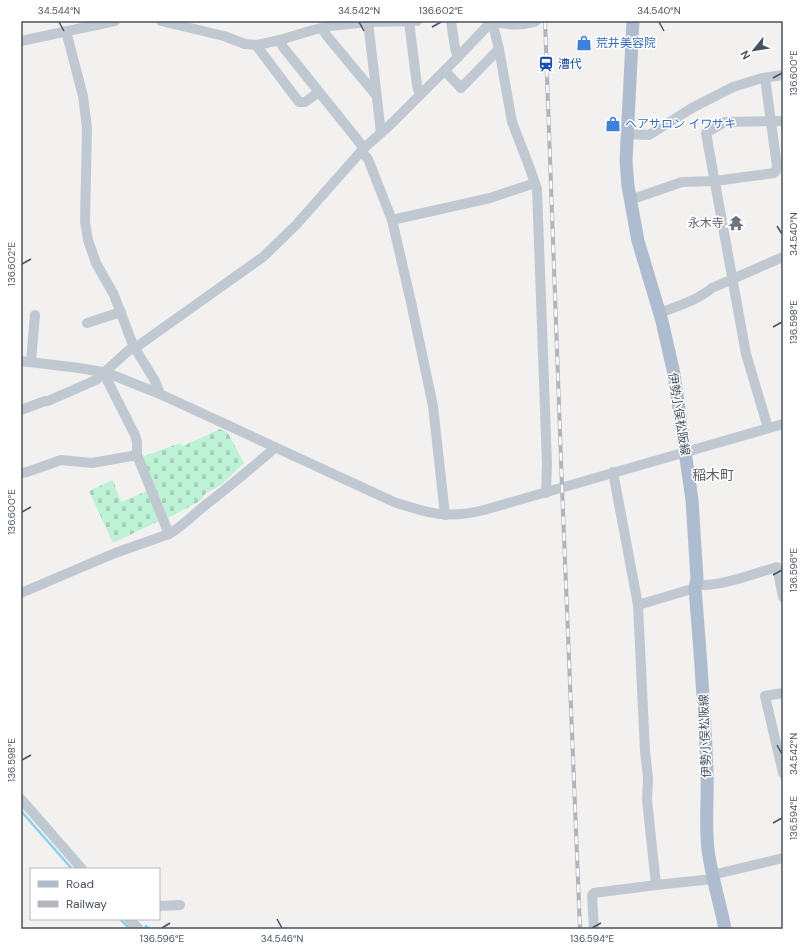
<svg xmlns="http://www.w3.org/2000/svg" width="804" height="950" font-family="'DM Sans','Noto Sans JP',sans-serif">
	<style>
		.cemetery { fill: url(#cemetery-stones) }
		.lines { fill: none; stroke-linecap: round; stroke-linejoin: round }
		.stream { stroke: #88d1f1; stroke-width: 2.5 }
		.minor { stroke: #c0c9d2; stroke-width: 10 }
		.major { stroke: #aebcd0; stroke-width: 13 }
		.rail-casing { stroke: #b2b4bb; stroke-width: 4 }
		.rail { stroke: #fff; stroke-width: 2.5; stroke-dasharray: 8; stroke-linecap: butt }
		.ticks { fill: none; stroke: #47515f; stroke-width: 1.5 }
		.labels { text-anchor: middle; stroke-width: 3; stroke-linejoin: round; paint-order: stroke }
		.shop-label { font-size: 12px; fill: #366cbe; stroke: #fff; text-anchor: start }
		.transit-label { font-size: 12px; fill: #164399; stroke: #fff; text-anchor: start }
		.worship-label { font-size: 12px; fill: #5b616d; stroke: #fff; text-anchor: end }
		.street-label { font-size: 12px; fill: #47515f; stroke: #fff }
		.quarter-label { font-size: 14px; fill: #5c5f65; stroke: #fff }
		.neatline { fill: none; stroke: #47515f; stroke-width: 1.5 }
		.ticks-label { font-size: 10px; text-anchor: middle; fill: #47515f }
	</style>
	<defs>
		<pattern id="cemetery-stones" width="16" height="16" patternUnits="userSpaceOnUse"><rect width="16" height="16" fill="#bdf2d6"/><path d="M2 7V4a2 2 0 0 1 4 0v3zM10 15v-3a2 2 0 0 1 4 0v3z" fill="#a4d1ba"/></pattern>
	</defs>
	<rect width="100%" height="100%" fill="#f3f0f0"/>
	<g class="cemetery">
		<polygon points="220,429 228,433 244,463 221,485 206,493 200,501 168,518 142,457 180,443 183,446"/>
		<polygon points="113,480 121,502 147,491 159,521 113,543 89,491"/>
	</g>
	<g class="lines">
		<g class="stream">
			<polyline points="21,811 72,869"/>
			<polyline points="120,919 130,929"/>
			<polyline points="145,929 146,926 150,929"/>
		</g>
		<g class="minor">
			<polyline points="161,21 224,36 245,44 257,45 280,40 313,30 330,26 368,22 417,21"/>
			<polyline points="368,21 381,133"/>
			<polyline points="451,21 455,48 458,57"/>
			<path d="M 491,21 C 506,25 520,26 534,22 L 536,21"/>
			<polyline points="492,21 499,49 512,122 529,166 537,189 547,464 546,493"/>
			<polyline points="409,22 417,85 420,95"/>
			<polyline points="322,28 327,36 376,95"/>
			<polyline points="66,31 83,96 87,128 85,222 88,240 96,263 114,295 133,345 155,381 160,394"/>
			<polyline points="280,40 283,47 364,148"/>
			<polyline points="21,41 115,21"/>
			<polyline points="256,45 299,102 305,102 319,92"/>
			<polyline points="445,71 461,88 499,49"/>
			<polyline points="627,134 649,135 692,108 733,87 762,78 783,75"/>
			<polyline points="361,151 368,159 392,220 411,302 433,406 445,515"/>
			<polyline points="630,200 682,182 715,181 774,173 776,171 777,166 765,78"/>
			<polyline points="392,220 490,198 535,183"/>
			<path d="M 660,313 C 677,306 698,300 712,288 L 783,257"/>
			<polyline points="87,323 121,312"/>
			<path d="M 21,361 L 79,368 L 103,372 L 115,376 L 160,394 L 394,502 C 430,514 447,519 484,510 L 783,424"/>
			<polyline points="31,362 35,315"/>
			<polyline points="103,372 135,435 137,442 137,455 169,534"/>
			<polyline points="21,410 45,401 48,401 96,380 129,350 135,348 263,257 296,225 364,148 390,125 458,57 492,21"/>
			<polyline points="768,428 746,354 706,133 725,122 783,121"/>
			<polyline points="613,472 638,605 645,751 648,778 647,800 656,885 713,879"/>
			<polyline points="21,473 27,472 61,460 92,463 137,455"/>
			<path d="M 695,584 C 715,589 756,573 777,567 L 783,597"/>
			<path d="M 21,593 L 115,553 L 169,534 C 183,526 195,513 208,503 C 229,487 249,470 269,453 L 275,447"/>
			<polyline points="638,605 695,588"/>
			<polyline points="783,693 765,696 783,773"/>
			<polyline points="21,799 82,869"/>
			<polyline points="712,875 783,858"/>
			<polyline points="159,906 180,905"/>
			<polyline points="129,919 139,929"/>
			<polyline points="594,929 592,895 594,893 656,885"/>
		</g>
		<path class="major" d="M 633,21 L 626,161 L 628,186 L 638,241 L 662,321 L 674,374 L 692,500 L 697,579 L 695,588 C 700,650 705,711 707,773 C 708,798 705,824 708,849 C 711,876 720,902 725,929"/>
		<defs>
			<polyline id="rail" points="545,21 562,487 580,929"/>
		</defs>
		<use href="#rail" class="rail-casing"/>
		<use href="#rail" class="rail"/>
	</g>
	<path class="ticks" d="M 59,22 L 64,31M 359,22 L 364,31M 659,22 L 664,31M 432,27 L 441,22M 773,78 L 782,73M 777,226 L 782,234M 22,264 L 31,259M 773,327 L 782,322M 22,512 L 31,507M 773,575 L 782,570M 777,745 L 782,754M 22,760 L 31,755M 773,823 L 782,818M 277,919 L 282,928M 162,928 L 170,923M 592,928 L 601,923"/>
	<defs>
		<symbol id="shop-bare" viewBox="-9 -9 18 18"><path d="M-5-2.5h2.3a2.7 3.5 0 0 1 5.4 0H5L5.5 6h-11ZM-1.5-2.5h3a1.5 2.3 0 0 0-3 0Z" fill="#3f7fe0" stroke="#fff" stroke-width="2.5" paint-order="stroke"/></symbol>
		<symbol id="station-bare" viewBox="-9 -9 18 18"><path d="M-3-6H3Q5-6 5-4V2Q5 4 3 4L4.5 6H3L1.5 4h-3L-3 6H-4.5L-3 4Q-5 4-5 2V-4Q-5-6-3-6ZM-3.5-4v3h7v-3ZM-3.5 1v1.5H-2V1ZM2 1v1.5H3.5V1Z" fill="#1a4fb4" stroke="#fff" stroke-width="2.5" paint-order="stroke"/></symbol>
		<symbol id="temple-bare" viewBox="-9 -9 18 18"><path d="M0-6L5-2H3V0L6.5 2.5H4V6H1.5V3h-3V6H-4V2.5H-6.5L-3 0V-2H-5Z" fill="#6b7280" stroke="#fff" stroke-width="2.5" paint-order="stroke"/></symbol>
	</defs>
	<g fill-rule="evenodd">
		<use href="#shop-bare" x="573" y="32" width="22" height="22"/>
		<use href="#station-bare" x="535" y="53" width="22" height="22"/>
		<use href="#shop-bare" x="602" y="113" width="22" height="22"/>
		<use href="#temple-bare" x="725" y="212" width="22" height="22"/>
	</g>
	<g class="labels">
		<g class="shop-label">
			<text x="596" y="47">荒井美容院</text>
			<text x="625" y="128">ヘアサロン イワサキ</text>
		</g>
		<g class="transit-label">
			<text x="558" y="68">漕代</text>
		</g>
		<g class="worship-label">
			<text x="724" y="227">永木寺</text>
		</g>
		<g class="street-label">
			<text transform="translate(679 414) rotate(81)" y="4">伊勢小俣松阪線</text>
			<text transform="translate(705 736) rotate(-92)" y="4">伊勢小俣松阪線</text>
		</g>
		<g class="quarter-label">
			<text x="713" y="480">稲木町</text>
		</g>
	</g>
	<rect width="804" height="950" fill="none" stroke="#ffffff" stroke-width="44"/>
	<rect x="30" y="868" width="130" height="52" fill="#ffffff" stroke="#b5b9bf"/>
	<rect x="38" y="881" width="20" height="6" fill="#aebcd0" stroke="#b5b9bf"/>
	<text x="66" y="888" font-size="12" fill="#47515f">Road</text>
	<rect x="38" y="901" width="20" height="6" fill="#b2b4bb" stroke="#b5b9bf"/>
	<text x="66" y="908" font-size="12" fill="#47515f">Railway</text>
	<g transform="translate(754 50) rotate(240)" stroke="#ffffff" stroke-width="3" paint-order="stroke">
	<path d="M0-3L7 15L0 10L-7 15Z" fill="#47515f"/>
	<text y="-6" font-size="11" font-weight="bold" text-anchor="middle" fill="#47515f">N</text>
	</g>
	<rect x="22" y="22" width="760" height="906" class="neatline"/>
	<g class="ticks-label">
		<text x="59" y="14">34.544°N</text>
		<text x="359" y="14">34.542°N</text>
		<text x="441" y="14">136.602°E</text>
		<text x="659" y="14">34.540°N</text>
		<text transform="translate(793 73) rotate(-90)" y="4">136.600°E</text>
		<text transform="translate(793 234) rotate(-90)" y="4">34.540°N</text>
		<text transform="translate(11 264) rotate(-90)" y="4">136.602°E</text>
		<text transform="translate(793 322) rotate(-90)" y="4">136.598°E</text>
		<text transform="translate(11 512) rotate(-90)" y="4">136.600°E</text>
		<text transform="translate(793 570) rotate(-90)" y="4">136.596°E</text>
		<text transform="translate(793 754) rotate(-90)" y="4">34.542°N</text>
		<text transform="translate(11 760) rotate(-90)" y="4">136.598°E</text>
		<text transform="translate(793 818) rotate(-90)" y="4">136.594°E</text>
		<text x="162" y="942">136.596°E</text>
		<text x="282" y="942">34.546°N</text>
		<text x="592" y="942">136.594°E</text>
	</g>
</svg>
